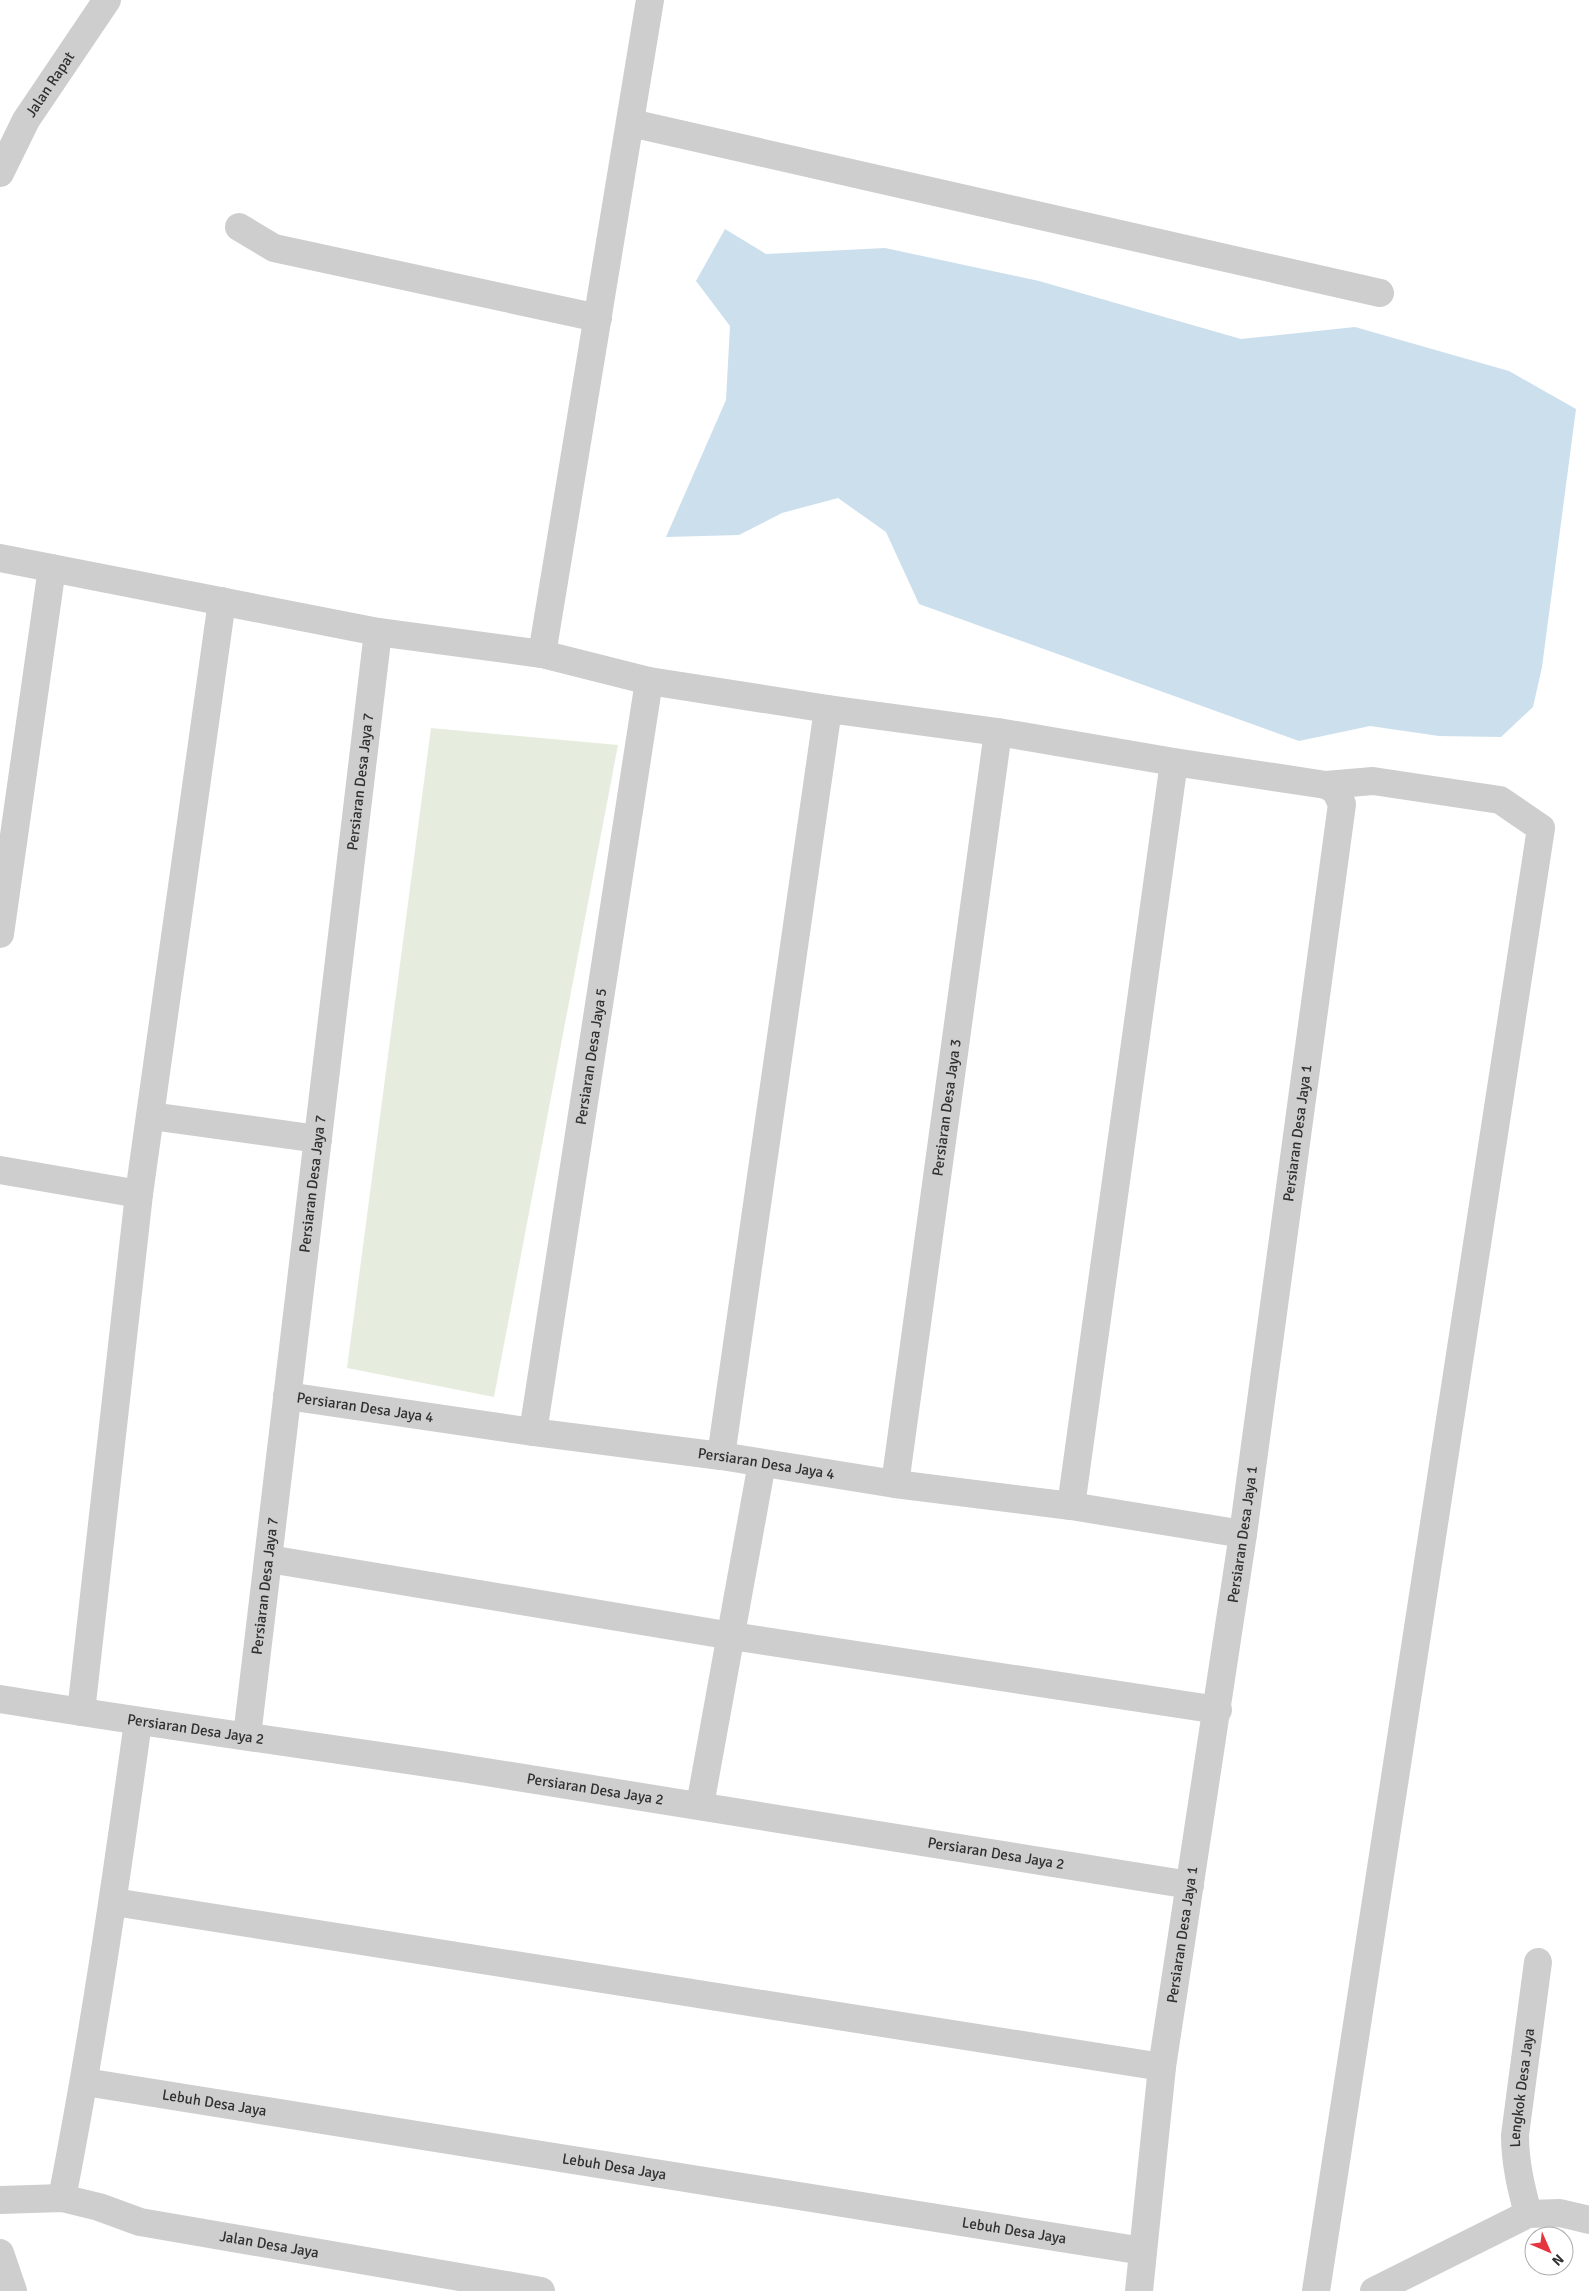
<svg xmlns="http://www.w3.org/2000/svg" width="1589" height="2291" font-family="Signika,sans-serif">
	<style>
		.green { fill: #e6eddf }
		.water { fill: #cbdfed }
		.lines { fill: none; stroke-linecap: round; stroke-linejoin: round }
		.minor { stroke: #cecece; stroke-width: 28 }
		.labels { text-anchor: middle; stroke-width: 5; stroke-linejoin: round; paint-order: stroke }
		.street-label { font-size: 15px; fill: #313131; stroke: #fff }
	</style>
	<rect width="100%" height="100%" fill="#fff"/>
	<polygon class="green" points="431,728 618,745 494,1397 347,1368"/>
	<polygon class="water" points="725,229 766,254 885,248 1039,281 1241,339 1355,327 1509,371 1576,409 1542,667 1533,707 1501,737 1439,736 1370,726 1299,741 919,604 886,532 838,498 782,513 739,535 666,537 726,400 730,326 696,281"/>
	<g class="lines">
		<g class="minor">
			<polyline points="631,123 1380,293"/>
			<path id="s1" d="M 0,173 L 26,120 L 107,0"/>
			<polyline points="239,227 274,248 598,318"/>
			<polyline points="0,558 378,632 542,654 649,681 828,709 998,732 1174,762 1326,785 1373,781 1500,800 1541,828 1316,2291"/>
			<polyline points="542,654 650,0"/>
			<polyline points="0,934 52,568"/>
			<polyline points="151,1116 318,1139"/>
			<polyline points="0,1170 139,1194"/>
			<path id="s2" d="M 287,1396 L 533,1432 L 721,1456 L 895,1484 L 1071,1506 L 1243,1534"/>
			<path id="s3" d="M 533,1432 L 649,681"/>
			<polyline points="721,1456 828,709"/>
			<path id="s4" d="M 895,1484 L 998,732"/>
			<polyline points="1071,1506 1174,762"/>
			<polyline points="269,1559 732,1636 1218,1710"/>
			<path id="s5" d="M 0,1699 C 153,1724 307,1745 461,1768 C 704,1806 947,1845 1190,1885"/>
			<polyline points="81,1712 139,1194 222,601"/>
			<path id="s6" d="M 247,1736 L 378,632"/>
			<polyline points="700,1805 762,1463"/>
			<polyline points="114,1902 1162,2067"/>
			<path id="s7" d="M 85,2082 L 1143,2251"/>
			<path d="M 62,2198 C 93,2040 116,1881 138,1722"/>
			<path id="s8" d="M 0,2200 L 62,2198 L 99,2207 L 140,2222 L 541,2291"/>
			<path id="s9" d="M 1528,2214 C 1521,2187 1515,2163 1515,2135 L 1538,1962"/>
			<polyline points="0,2253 13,2291"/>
			<path id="s10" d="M 1139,2291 L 1162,2067 L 1243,1534 L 1342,804 L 1335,790 L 1326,785"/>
			<polyline points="1374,2291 1528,2214 1560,2213 1589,2220"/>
		</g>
	</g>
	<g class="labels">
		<g class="street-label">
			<text dy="5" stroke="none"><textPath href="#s1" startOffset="102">Jalan Rapat</textPath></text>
			<text dy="5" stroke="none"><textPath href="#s6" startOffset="961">Persiaran Desa Jaya 7</textPath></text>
			<text dy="5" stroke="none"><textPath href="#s3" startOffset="380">Persiaran Desa Jaya 5</textPath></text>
			<text dy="5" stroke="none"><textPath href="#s4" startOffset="380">Persiaran Desa Jaya 3</textPath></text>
			<text dy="5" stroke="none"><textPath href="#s10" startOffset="1169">Persiaran Desa Jaya 1</textPath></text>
			<text dy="5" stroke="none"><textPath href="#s6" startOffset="556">Persiaran Desa Jaya 7</textPath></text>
			<text dy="5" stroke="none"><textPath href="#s2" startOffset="79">Persiaran Desa Jaya 4</textPath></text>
			<text dy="5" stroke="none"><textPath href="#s2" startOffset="484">Persiaran Desa Jaya 4</textPath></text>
			<text dy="5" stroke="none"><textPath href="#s10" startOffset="764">Persiaran Desa Jaya 1</textPath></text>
			<text dy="5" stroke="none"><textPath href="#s6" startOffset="151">Persiaran Desa Jaya 7</textPath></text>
			<text dy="5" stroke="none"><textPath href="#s5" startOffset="198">Persiaran Desa Jaya 2</textPath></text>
			<text dy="5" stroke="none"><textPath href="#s5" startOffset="602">Persiaran Desa Jaya 2</textPath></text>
			<text dy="5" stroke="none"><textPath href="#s5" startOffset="1008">Persiaran Desa Jaya 2</textPath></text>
			<text dy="5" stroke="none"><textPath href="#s10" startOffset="359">Persiaran Desa Jaya 1</textPath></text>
			<text dy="5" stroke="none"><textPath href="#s9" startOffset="128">Lengkok Desa Jaya</textPath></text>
			<text dy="5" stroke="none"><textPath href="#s7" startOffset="131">Lebuh Desa Jaya</textPath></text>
			<text dy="5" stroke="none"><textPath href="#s7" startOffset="536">Lebuh Desa Jaya</textPath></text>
			<text dy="5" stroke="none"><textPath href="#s7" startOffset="941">Lebuh Desa Jaya</textPath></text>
			<text dy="5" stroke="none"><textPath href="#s8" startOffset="275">Jalan Desa Jaya</textPath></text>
		</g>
	</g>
	<g transform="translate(1549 2251) rotate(135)"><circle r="24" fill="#ffffff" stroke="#adadad"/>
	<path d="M0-4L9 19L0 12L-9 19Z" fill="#e53541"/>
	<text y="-8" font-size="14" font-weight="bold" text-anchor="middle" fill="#313131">N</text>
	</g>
</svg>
